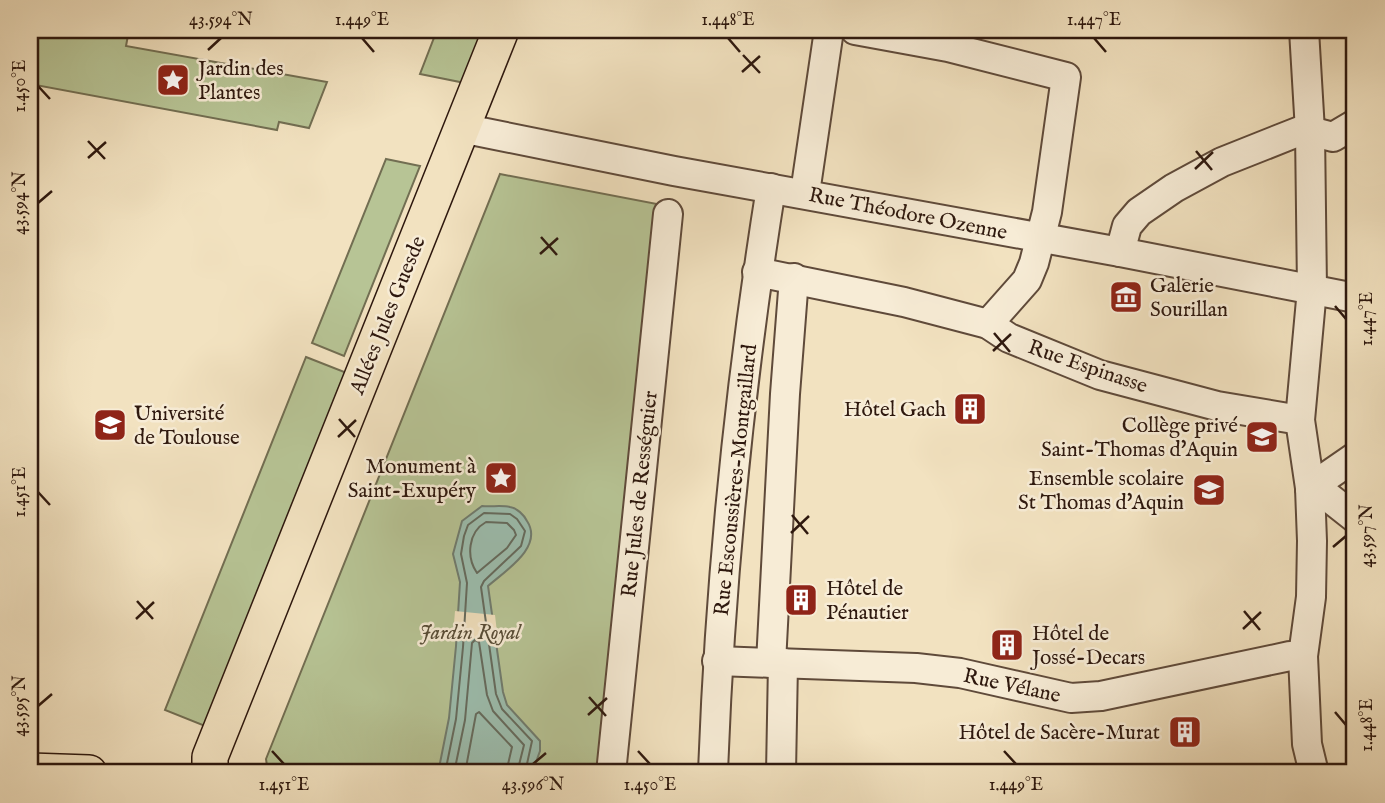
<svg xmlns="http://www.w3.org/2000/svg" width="1385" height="803" font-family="'IM FELL English',serif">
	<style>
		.green { fill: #b7c495; stroke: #726e52; stroke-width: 2 }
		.water { fill: #9cbeaf; stroke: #707c6f; stroke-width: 2 }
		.pier { fill: #f2e2c0 }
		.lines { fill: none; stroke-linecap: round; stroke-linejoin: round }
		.shore { stroke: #656b5e; stroke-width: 2 }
		.minor-casing { stroke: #5f4a3a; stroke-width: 32 }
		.major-casing { stroke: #2e180e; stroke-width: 38 }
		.minor { stroke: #f7ecd6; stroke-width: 28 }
		.major { stroke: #f2e2c0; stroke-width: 35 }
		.ticks { fill: none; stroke: #2e180e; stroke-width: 2.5 }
		.labels { text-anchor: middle; stroke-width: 5; stroke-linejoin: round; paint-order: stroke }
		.poi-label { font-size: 21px; fill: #2e180e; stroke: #f7ecd6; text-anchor: start }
		.street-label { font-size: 21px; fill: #2e180e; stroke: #f7ecd6 }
		.park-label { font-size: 21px; font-style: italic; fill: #574c36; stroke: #f7ecd6 }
		.neatline { fill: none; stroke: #2e180e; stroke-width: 2.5 }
		.ticks-label { font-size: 18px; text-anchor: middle; fill: #2e180e }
	</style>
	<rect width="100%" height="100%" fill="#f2e2c0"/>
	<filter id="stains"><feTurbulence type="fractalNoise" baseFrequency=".00286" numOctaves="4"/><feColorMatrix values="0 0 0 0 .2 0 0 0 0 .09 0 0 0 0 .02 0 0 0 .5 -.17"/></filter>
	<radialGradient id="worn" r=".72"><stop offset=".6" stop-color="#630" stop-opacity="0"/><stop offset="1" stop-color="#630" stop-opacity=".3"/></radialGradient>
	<g class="green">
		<polygon points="30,30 129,30 126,46 327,82 309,128 279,122 277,130 30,84"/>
		<polygon points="437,30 491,30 470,84 420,74"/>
		<polygon points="386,159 420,166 344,356 312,343"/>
		<polygon points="500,174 657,204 598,773 268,773 266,759"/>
		<polygon points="306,357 352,375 210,728 165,710"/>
	</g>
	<path class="water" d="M 482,506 C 491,507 502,505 510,507 C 517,508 524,515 527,521 C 544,547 505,571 488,586 L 503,692 L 507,705 L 540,741 L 540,751 L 532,773 L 438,773 L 449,718 L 456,646 L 460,582 L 453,554 L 462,521 Z"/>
	<polygon class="pier" points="455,611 495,615 498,641 453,636"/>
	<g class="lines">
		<g class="shore">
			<path d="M 486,522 L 507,523 L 514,530 L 516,535 L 507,548 L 477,573 C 466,557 468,532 486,522 Z"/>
			<polyline points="445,773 456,719 463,647 467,583 461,554 464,536 468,525 484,513 510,514 517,519 525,531 521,546 484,581 481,587 496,694 502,709 532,741 525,773"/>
			<polyline points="454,773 465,720 472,643 475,640 479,642 487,695 493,711 524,745 517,773"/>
			<polyline points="465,773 476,714 479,712 512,747 506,773"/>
		</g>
		<defs>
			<g id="minor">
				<polyline points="855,30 948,47 1066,77 1047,212 1034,263 1027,280 988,324"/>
				<polyline points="1304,30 1310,131 1312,289 1300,420 1310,488 1312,541 1311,597 1303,656 1307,744 1314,773"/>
				<polyline points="461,128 674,171 1120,252 1355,298"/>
				<polyline points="805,193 829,30"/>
				<polyline points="1120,252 1127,226 1139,212 1174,188 1222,162 1300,131 1310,131 1333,137 1355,124"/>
				<polyline points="757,272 904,302 988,324 1009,338 1100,375 1217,406 1300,420"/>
				<polyline points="1310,488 1355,457"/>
				<polyline points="1310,488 1322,492 1355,518"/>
				<polyline points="717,661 916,668 960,673 1071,698 1101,696 1290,656 1303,656"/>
				<polyline points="771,663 785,394 794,278"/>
				<polyline points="611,773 668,214"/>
				<path d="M 713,773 C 720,577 740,382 771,188"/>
				<polyline points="781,773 783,663"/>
			</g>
			<g id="major">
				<polyline points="30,771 89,773"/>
				<polyline points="210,773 210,757 218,737 501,30"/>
			</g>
		</defs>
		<use href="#minor" class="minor-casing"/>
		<use href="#major" class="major-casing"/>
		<use href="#minor" class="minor"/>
		<use href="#major" class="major"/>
	</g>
	<path class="ticks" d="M 362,38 L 374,52M 728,38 L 740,52M 1094,38 L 1106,52M 208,50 L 221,38M 743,55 L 760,73M 742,72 L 760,56M 38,86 L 50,99M 88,141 L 105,159M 1196,151 L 1212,170M 88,158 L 106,142M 1195,169 L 1213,152M 38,203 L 52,191M 541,237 L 557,255M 540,254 L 558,238M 1335,306 L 1346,319M 994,333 L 1010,352M 993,351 L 1011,334M 339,419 L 355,437M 338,437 L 356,420M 38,492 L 50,505M 792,515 L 808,534M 791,533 L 809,516M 1333,547 L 1346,536M 137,601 L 153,619M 1244,611 L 1260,630M 136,619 L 154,602M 1243,629 L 1261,612M 589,697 L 606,716M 38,706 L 52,694M 1335,712 L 1346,725M 588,715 L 607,698M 272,751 L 284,764M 638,751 L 650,764M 1004,751 L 1016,764M 533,764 L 546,753"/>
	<defs>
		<symbol id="sight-square" viewBox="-11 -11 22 22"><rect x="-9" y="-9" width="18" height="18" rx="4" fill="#8f2418" stroke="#f7ecd6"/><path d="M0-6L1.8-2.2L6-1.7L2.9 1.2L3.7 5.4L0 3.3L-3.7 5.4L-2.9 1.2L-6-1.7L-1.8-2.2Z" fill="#fff"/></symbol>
		<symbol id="museum-square" viewBox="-11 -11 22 22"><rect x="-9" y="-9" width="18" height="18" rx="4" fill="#8f2418" stroke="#f7ecd6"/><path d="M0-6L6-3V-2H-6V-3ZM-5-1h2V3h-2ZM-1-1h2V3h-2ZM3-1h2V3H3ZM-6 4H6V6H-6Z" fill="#fff"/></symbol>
		<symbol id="building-square" viewBox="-11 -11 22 22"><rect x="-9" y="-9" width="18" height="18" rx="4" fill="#8f2418" stroke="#f7ecd6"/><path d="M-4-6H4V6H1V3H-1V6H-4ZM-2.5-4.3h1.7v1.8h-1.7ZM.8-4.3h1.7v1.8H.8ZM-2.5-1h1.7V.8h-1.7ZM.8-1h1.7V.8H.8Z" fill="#fff"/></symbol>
		<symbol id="university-square" viewBox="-11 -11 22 22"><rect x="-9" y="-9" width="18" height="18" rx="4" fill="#8f2418" stroke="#f7ecd6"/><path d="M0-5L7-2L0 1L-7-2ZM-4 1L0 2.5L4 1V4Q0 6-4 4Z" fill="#fff"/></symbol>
		<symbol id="school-square" viewBox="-11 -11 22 22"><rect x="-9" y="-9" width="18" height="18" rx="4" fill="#8f2418" stroke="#f7ecd6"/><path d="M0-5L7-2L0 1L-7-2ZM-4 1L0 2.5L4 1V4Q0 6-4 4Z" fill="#fff"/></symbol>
	</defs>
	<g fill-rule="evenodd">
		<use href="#sight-square" x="154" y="61" width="38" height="38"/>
		<use href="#museum-square" x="1107" y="278" width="38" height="38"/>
		<use href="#building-square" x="951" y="390" width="38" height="38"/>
		<use href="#university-square" x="91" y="406" width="38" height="38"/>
		<use href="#school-square" x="1243" y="418" width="38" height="38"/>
		<use href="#sight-square" x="482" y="459" width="38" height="38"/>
		<use href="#school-square" x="1190" y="471" width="38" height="38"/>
		<use href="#building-square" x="782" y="581" width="38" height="38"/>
		<use href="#building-square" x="988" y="626" width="38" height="38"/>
		<use href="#building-square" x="1166" y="713" width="38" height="38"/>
	</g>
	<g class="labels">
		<g class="poi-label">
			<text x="198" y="75">Jardin des<tspan x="198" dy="24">Plantes</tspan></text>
			<text x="1150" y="292">Galerie<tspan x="1150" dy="24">Sourillan</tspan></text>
			<text x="946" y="416" text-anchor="end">Hôtel Gach</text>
			<text x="134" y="420">Université<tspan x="134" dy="24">de Toulouse</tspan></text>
			<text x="1238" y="432" text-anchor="end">Collège privé<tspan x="1238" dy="24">Saint-Thomas d'Aquin</tspan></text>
			<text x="476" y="473" text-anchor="end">Monument à<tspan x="476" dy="24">Saint-Exupéry</tspan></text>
			<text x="1184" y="485" text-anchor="end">Ensemble scolaire<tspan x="1184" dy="24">St Thomas d'Aquin</tspan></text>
			<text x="826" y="595">Hôtel de<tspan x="826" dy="24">Pénautier</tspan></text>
			<text x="1032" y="640">Hôtel de<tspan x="1032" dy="24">Jossé-Decars</tspan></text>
			<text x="1160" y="739" text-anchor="end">Hôtel de Sacère-Murat</text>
		</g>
		<g class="street-label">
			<text transform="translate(908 213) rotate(11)" y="7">Rue Théodore Ozenne</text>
			<text transform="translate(387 315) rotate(-68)" y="7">Allées Jules Guesde</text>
			<text transform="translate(1088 366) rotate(19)" y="7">Rue Espinasse</text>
			<text transform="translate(735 480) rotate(-84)" y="7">Rue Escoussières-Montgaillard</text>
			<text transform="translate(639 494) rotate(-84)" y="7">Rue Jules de Rességuier</text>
			<text transform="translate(1012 685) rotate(12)" y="7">Rue Vélane</text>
		</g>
		<g class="park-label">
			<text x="470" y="639">Jardin Royal</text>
		</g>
	</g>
	<rect width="1385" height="803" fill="none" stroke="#f2e2c0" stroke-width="77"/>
	<rect x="38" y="38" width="1308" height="726" class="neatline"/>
	<g class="ticks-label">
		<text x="221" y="25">43.594°N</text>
		<text x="362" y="25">1.449°E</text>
		<text x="728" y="25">1.448°E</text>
		<text x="1094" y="25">1.447°E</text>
		<text transform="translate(19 86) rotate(-90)" y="6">1.450°E</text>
		<text transform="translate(19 203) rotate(-90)" y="6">43.594°N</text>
		<text transform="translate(1366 319) rotate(-90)" y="6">1.447°E</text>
		<text transform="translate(19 492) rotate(-90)" y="6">1.451°E</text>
		<text transform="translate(1366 536) rotate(-90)" y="6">43.597°N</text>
		<text transform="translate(19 706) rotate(-90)" y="6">43.595°N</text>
		<text transform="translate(1366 725) rotate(-90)" y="6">1.448°E</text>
		<text x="284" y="790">1.451°E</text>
		<text x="533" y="790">43.596°N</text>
		<text x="650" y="790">1.450°E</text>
		<text x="1016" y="790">1.449°E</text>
	</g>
	<rect width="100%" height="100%" filter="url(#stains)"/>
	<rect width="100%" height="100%" fill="url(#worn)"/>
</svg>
